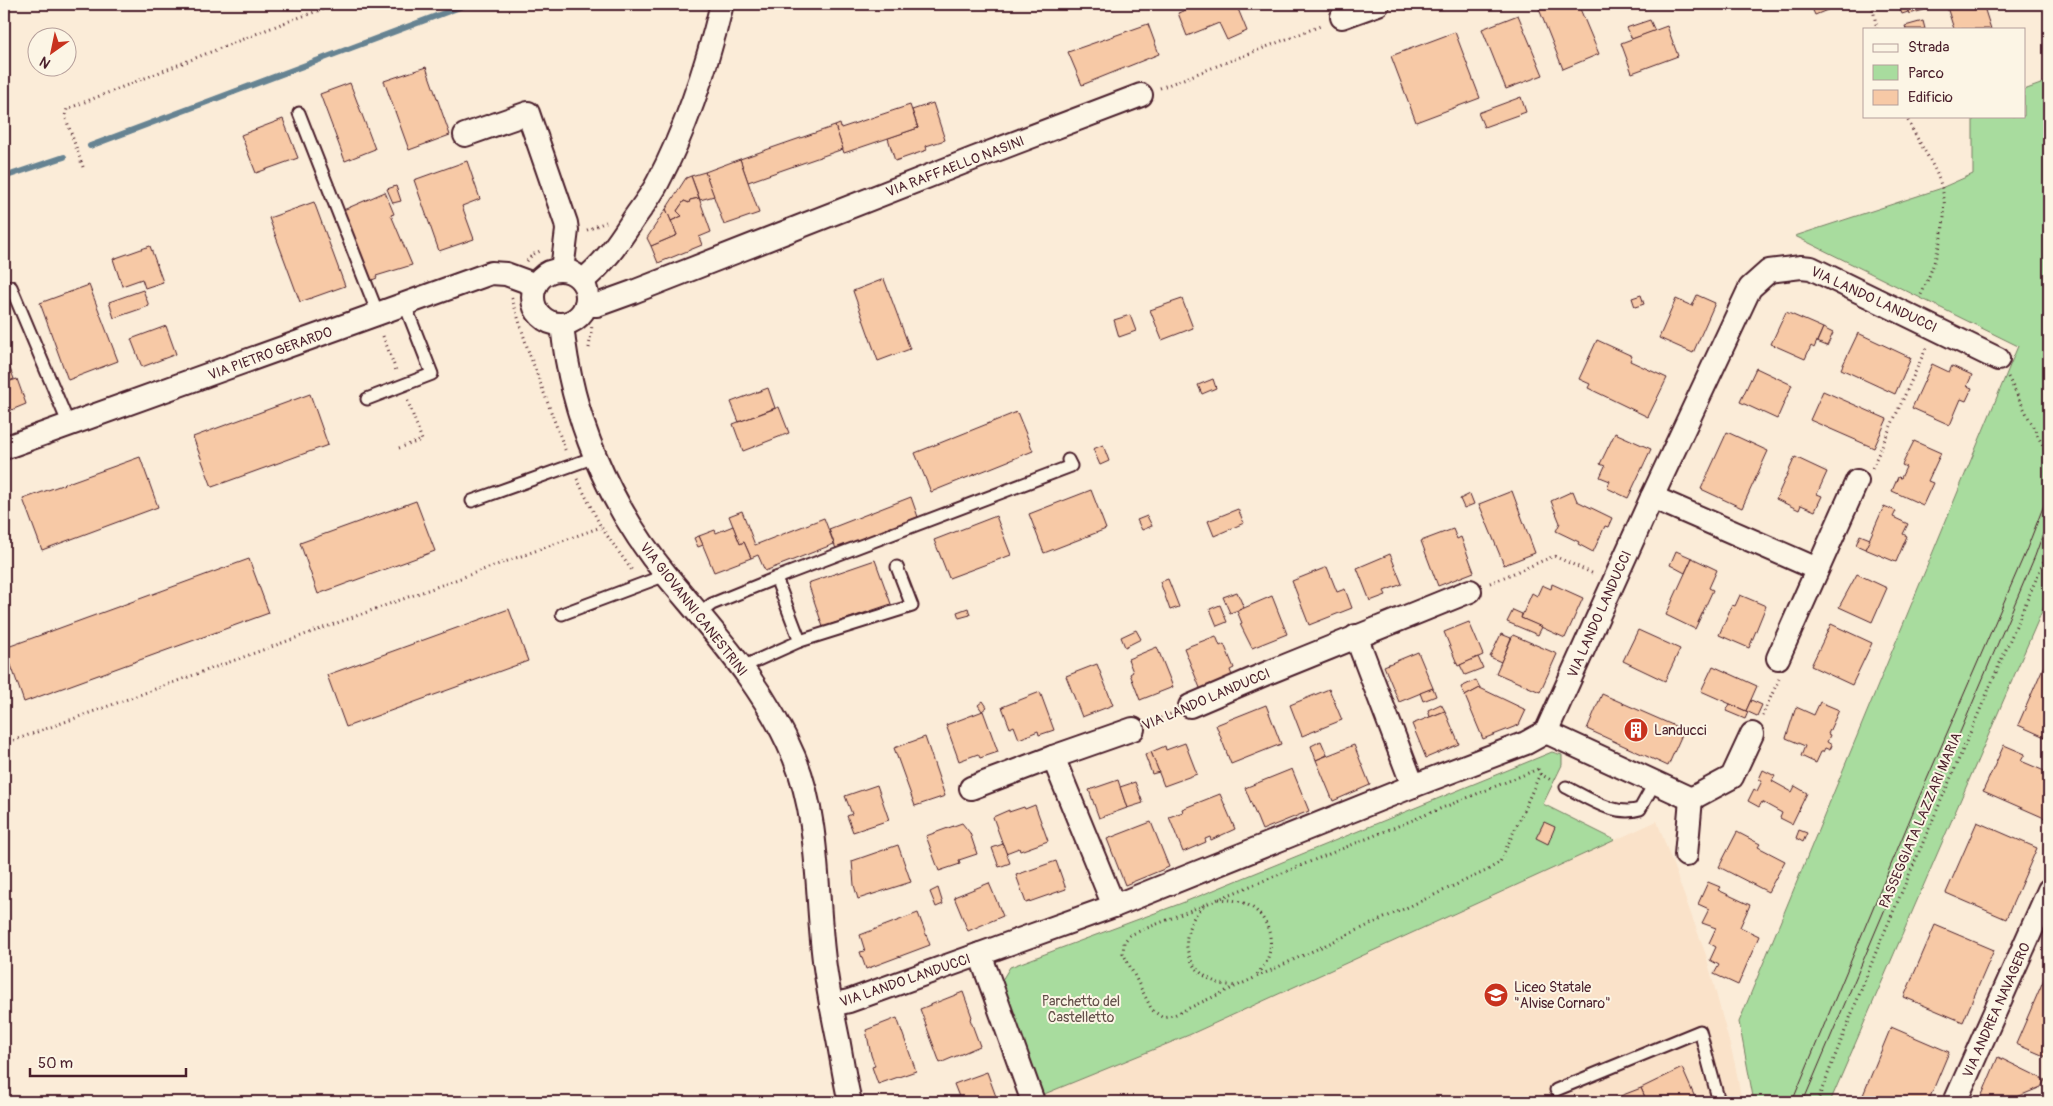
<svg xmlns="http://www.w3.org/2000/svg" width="2053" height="1106" font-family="Pangolin,sans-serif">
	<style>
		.built { fill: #fae2c9 }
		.green { fill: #a8dc9e; stroke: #797e64 }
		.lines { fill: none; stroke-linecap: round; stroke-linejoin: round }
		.stream { stroke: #668392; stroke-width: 6 }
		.building { fill: #f7c9a6; stroke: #4a1f2b }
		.lane-casing { stroke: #4a1f2b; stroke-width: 15 }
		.street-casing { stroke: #4a1f2b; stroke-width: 26 }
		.path { stroke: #4a1f2b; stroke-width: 3; stroke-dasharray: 1 4; stroke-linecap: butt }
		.lane { stroke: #fcf5e5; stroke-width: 11 }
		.street { stroke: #fcf5e5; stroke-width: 22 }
		.tram { stroke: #4a1f2b; stroke-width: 1 }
		.labels { text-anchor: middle; stroke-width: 4; stroke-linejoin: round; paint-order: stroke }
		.street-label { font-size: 14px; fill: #4a1f2b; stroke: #fcf5e5 }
		.poi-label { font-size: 14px; fill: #4a1f2b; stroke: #fcf5e5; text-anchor: start }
		.park-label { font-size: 14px; fill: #624e48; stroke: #fcf5e5 }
	</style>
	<rect width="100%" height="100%" fill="#fbecd8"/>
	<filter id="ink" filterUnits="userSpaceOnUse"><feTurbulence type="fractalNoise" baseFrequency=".02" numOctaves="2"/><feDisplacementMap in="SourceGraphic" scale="10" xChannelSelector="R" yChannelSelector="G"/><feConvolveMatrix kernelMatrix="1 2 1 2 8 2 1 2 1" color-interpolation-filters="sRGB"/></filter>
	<g filter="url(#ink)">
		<polygon class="built" points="1657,821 1706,955 1735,1064 1742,1102 1024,1102 1189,1035"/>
		<g class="green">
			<polygon points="2049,81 2049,595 1830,1102 1754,1102 1739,1022 2018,346 1795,236 1939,189 1973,174 1973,116 2024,116 2024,90"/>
			<polygon points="1552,752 1562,755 1562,765 1543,804 1615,840 1189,1035 1042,1095 1002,980 1010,967 1182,903"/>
		</g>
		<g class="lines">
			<g class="stream">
				<polyline points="90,146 468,4"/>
				<polyline points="4,177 64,157"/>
			</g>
		</g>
		<g class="building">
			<polygon points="1201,4 1236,4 1247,31 1227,40 1219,23 1187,36 1178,13"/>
			<polygon points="1552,4 1578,4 1599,54 1563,69 1539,9"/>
			<polygon points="1810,4 1836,4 1837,6 1815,15"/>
			<polygon points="1898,4 1906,4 1908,12 1902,14"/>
			<polygon points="1906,4 1922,4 1924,10 1909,14"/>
			<polygon points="1946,4 1983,4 1991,29 1954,29"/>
			<polygon points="1518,15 1543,75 1506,89 1482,29"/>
			<polygon points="1650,20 1655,31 1632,39 1626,28"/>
			<polygon points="1923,21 1925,29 1906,29 1905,26"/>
			<polygon points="1148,24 1159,54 1082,85 1068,52"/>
			<polygon points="1667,26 1678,56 1632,73 1621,43"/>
			<polygon points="1455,32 1480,98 1416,122 1391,56"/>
			<polygon points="426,67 450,135 409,150 384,81"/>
			<polygon points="350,83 375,149 345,161 320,94"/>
			<polygon points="1521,97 1526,112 1484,127 1478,113"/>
			<polygon points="933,103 945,140 926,146 927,150 895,161 888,138 918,128 912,110"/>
			<polygon points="910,105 918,128 844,153 835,126 840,124 841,128"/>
			<polygon points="283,119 298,158 256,173 241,135"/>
			<polygon points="835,126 843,149 748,182 740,159"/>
			<polygon points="740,159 759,213 724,225 705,172"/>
			<polygon points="467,161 480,199 462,206 474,239 439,251 414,180"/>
			<polygon points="705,172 714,196 700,200 691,176"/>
			<polygon points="691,176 699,198 690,200 689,203 684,201 677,211 682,216 671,221 666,209 686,178"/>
			<polygon points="396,186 401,201 393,203 387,189"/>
			<polygon points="385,192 394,214 391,215 412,265 376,276 377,278 367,282 341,211"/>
			<polygon points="699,198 711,232 699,237 702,245 658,263 651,246 677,235 671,221 682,216 677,211 684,201 689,203 690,200"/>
			<polygon points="314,202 345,286 300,302 269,218"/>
			<polygon points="666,209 677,235 651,246 647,238"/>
			<polygon points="150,246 163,282 145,288 142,279 122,286 113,259"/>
			<polygon points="884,279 910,349 878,361 853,291"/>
			<polygon points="89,285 118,361 68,380 40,303"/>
			<polygon points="143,290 149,306 114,318 109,302"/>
			<polygon points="1641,295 1644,304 1635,307 1632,298"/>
			<polygon points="1697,295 1715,303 1693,353 1659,338 1676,299 1692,306"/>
			<polygon points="1182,299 1193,328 1162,340 1150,310"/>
			<polygon points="1786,312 1823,328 1814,348 1811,346 1805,359 1771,344"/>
			<polygon points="1130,315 1136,331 1119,337 1114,320"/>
			<polygon points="166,326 176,354 142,367 131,339"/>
			<polygon points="1823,328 1833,333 1827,346 1817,342"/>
			<polygon points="1858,333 1911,358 1895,394 1841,369"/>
			<polygon points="1597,340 1632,356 1630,361 1667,378 1648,417 1588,388 1590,384 1579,379"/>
			<polygon points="5,355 14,379 4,383 4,356"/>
			<polygon points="1932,364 1949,372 1952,366 1972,375 1967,386 1972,388 1966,401 1961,399 1950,425 1912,408"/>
			<polygon points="1756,368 1792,385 1777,419 1740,402"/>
			<polygon points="17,379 26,404 9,411 10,413 4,415 4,383"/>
			<polygon points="1213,379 1216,388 1202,394 1198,385"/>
			<polygon points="768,388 775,408 739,422 731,402"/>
			<polygon points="1823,391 1887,419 1874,448 1810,420"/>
			<polygon points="310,394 328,445 212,487 193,437"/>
			<polygon points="779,407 789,433 743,451 733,424"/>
			<polygon points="1017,412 1033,451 931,492 915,453"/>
			<polygon points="1727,432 1768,451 1742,508 1701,489"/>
			<polygon points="1615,433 1651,449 1628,498 1607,488 1610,481 1600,477 1605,466 1600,464"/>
			<polygon points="1914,441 1941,453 1928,481 1933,483 1923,505 1892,491 1898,477 1901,478 1906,467 1902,465"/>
			<polygon points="1103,445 1109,461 1100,465 1093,449"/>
			<polygon points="140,457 158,507 42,550 23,499"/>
			<polygon points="1795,457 1827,472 1817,494 1822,496 1815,511 1801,505 1799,510 1776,499"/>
			<polygon points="1091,490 1106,529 1044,553 1029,514"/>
			<polygon points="1512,491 1535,553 1504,565 1479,504"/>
			<polygon points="1573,491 1577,501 1612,518 1608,527 1605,526 1593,552 1578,544 1579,542 1556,531 1560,523 1551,501"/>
			<polygon points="1470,494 1474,504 1464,508 1460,499"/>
			<polygon points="911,497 918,517 836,549 829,529"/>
			<polygon points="416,501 435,551 318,594 300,543"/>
			<polygon points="1884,506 1896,511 1893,517 1908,524 1903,534 1907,536 1896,562 1865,549"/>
			<polygon points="1238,509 1244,523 1214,536 1208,521"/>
			<polygon points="742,511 755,545 824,518 834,544 765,571 758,555 751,558 744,542 740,544 729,516"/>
			<polygon points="996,516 1011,555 949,578 934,540"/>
			<polygon points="1147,516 1152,526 1142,530 1137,520"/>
			<polygon points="733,526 740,544 744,542 751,558 714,572 699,536 715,530 716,533"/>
			<polygon points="1453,529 1457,539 1461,537 1474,572 1438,586 1421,541"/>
			<polygon points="1860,535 1870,539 1865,549 1856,545"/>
			<polygon points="699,536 703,545 698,547 694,538"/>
			<polygon points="1676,551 1692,558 1685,573 1670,565"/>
			<polygon points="1390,554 1402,584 1384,591 1386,595 1370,601 1357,568"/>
			<polygon points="1692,558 1717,570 1709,588 1713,590 1695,629 1666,615"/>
			<polygon points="249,559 269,613 24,702 5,648"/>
			<polygon points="875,560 891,604 823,627 808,583"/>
			<polygon points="1327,567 1337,592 1345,589 1352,608 1309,625 1292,581"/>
			<polygon points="1857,574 1887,588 1872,622 1839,607"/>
			<polygon points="1168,579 1179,607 1170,610 1160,582"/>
			<polygon points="1552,584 1583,598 1565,638 1521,618 1532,593 1537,596 1542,585 1551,589"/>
			<polygon points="1237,592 1244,608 1230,613 1223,597"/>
			<polygon points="1740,595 1766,606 1749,648 1719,635 1732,605 1735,606"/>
			<polygon points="1272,596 1287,634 1252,648 1240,624 1242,623 1237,611"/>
			<polygon points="1220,605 1227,622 1217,626 1210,609"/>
			<polygon points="968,608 970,615 959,618 957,612"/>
			<polygon points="509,609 528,661 346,727 327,675"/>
			<polygon points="1513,610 1522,614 1521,618 1542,627 1538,635 1507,622"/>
			<polygon points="1469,622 1483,655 1458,666 1444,632"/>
			<polygon points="1831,624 1872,643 1852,685 1811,666"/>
			<polygon points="1136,630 1141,639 1125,647 1121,637"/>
			<polygon points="1638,630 1680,649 1665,681 1623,661"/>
			<polygon points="1501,634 1511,638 1501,662 1490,657"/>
			<polygon points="1513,635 1557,654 1540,692 1496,673"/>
			<polygon points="1216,636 1220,646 1224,644 1234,668 1230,670 1234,681 1202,693 1184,648"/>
			<polygon points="1157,647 1173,687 1140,700 1130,674 1133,672 1128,659"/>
			<polygon points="1418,652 1433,688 1399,702 1384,666"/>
			<polygon points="2049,654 2049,739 2018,725"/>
			<polygon points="1478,657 1483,668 1465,675 1460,665"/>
			<polygon points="1097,664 1113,705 1082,717 1066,676"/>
			<polygon points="1713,666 1757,686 1746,711 1701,691"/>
			<polygon points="1476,680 1480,688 1465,696 1461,687"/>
			<polygon points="1433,688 1436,696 1423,701 1420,693"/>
			<polygon points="1480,688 1526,710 1519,725 1483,739 1465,696"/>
			<polygon points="1329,689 1342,720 1302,736 1290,705"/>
			<polygon points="1040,692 1054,730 1039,735 1038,731 1019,739 1014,726 1010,728 1002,707"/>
			<polygon points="1602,694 1684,730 1668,766 1587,729"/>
			<polygon points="1751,700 1762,705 1757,716 1746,711"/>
			<polygon points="983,701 987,707 982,711 978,705"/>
			<polygon points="1820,702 1839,710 1828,734 1830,735 1827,742 1832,745 1830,750 1825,748 1823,752 1821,752 1816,763 1801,756 1805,746 1786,738 1796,707 1814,715"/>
			<polygon points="1441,704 1445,711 1430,717 1428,710"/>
			<polygon points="1730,704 1748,712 1745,719 1726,711"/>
			<polygon points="1266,705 1281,744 1231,764 1216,725"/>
			<polygon points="983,711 998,752 980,758 978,754 959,761 946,725"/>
			<polygon points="1445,711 1459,744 1426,758 1412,724"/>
			<polygon points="925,737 945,796 915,806 894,748"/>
			<polygon points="1321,741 1327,755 1316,760 1311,746"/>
			<polygon points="1185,743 1197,774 1164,786 1151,752 1165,746 1166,750"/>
			<polygon points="1354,745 1370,785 1333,801 1316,760"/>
			<polygon points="2004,745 2025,754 2021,761 2049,773 2049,820 1983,791"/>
			<polygon points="1151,752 1159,772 1152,774 1145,755"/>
			<polygon points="1292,769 1309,811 1262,830 1245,788"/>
			<polygon points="1763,770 1775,776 1772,781 1792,792 1795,786 1807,793 1792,824 1780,818 1782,813 1762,802 1759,807 1748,801 1754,789 1757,791 1762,781 1759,779"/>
			<polygon points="1118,780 1127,808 1099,818 1089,790"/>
			<polygon points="1135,782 1143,803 1127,808 1120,787"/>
			<polygon points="877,785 889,820 853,832 847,816 852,814 845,796"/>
			<polygon points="1220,794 1235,829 1211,840 1210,837 1205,839 1206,842 1183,852 1169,817 1183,812 1182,809"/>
			<polygon points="1035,805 1048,841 1020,851 1019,848 1006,853 993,817 1009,810 1009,812 1024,807 1025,809"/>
			<polygon points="1151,822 1169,867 1125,885 1107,839"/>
			<polygon points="1544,822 1555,827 1548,844 1536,838"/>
			<polygon points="1977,822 2037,848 2006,919 1946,893"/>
			<polygon points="962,823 970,833 977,854 959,860 960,864 939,871 926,836"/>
			<polygon points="1799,830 1807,833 1803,842 1796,838"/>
			<polygon points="1737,832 1760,844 1758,847 1785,861 1768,892 1719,867"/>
			<polygon points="1003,844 1010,863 999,867 992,848"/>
			<polygon points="898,845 911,882 858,899 854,885 852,861"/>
			<polygon points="1056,861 1066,889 1026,903 1016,875"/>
			<polygon points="1708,882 1720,887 1718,890 1750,905 1740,927 1759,936 1738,985 1714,974 1719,965 1710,960 1716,947 1709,943 1716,928 1702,923 1709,909 1698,904"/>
			<polygon points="989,883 1003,916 968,931 954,897"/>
			<polygon points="938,888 943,904 936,907 930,892"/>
			<polygon points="918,913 930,945 866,969 860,952 865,951 860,935"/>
			<polygon points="1935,925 1994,950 1963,1022 1904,997"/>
			<polygon points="2047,972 2049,973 2049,1058 2016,1044"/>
			<polygon points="963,992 972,1017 970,1019 980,1046 940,1063 920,1009"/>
			<polygon points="897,1018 916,1071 878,1084 872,1067 875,1066 871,1055 866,1030"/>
			<polygon points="1891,1027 1949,1052 1928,1102 1867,1102 1861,1100"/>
			<polygon points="1998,1057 2045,1080 2041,1087 2005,1102 1979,1102"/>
			<polygon points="1682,1068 1697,1102 1647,1102 1641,1088"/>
			<polygon points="987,1072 998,1102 961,1102 954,1084"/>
			<polygon points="1641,1088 1647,1102 1605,1102"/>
			<polygon points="928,1096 931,1102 912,1102"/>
		</g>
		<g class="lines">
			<defs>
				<g id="lane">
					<polyline points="299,113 378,314"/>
					<polyline points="11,287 69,425"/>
					<polyline points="367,399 432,374 405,305"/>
					<polyline points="472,501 595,457"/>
					<polyline points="776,578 800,641"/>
					<polyline points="562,614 666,575"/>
					<polyline points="699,614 712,604 776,578 1071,466 1068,460"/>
					<polyline points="742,667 800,641 912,606 897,567"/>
					<path d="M 1566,787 C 1588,798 1614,817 1640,809 L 1655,782"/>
					<polyline points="1556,1090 1700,1031 1719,1102"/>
				</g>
				<g id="street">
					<polyline points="1342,17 1378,4"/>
					<polyline points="465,135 528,113 566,223 567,230 562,270"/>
					<circle cx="560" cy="297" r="27"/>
					<path d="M 582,281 C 604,264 618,243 633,220 C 641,208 651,196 658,182 C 687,127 707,65 722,4"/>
					<polyline points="586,305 597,305 633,292 975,158 1141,95"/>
					<path d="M 562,324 C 571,417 608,504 667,576 C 715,634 765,687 794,757 C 819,817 816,887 823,951 C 826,981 832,1010 838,1039 C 842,1060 845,1082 850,1102"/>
					<polyline points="4,448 491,273 506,274 536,285"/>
					<polyline points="1652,497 1817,569"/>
					<polyline points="1356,636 1413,786"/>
					<polyline points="1778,658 1857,481"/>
					<polyline points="1190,706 1265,674 1470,591"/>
					<polyline points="1546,732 1691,799"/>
					<polyline points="1053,757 1114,906"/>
					<polyline points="971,788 1053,757 1133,729"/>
					<polyline points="1686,855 1691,799 1732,777 1752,734"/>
					<polyline points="980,954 1032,1099"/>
					<polyline points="831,1005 849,1001 1114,906 1413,786 1526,743 1546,732 1652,497 1750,288 1769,271 1801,267 1811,268 1998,359"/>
					<polyline points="1955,1102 2049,890"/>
				</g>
			</defs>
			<use href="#lane" class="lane-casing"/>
			<use href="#street" class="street-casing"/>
			<g class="path">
				<polyline points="1872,4 1877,29"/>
				<polyline points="1160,88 1323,25"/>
				<path d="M 1906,116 C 1916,140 1933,160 1941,185 C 1952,217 1934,268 1920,297"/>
				<polyline points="83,167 65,116 67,109 281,24 337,4"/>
				<polyline points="587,230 606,222"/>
				<polyline points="527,261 532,255 542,250"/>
				<polyline points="512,298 528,350 566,452"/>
				<polyline points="383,336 397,373"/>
				<polyline points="589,348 592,325"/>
				<polyline points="2008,377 2049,458"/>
				<polyline points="399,448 422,440 407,399"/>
				<polyline points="1872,468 1927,346"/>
				<polyline points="577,479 601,527 633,572"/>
				<polyline points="1490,583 1554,556 1594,574"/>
				<polyline points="1762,716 1779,679"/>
				<polyline points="1151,722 1171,714"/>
				<polyline points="4,744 601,527"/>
				<polygon points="1538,769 1540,774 1500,862 1486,871 1174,1015 1162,1017 1152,1010 1123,953 1124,942 1130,935"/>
				<polyline points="1540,774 1553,781"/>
				<path d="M 1219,899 C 1229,900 1238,900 1246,904 C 1267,914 1276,939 1267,960 C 1265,966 1259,971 1256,976"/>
				<path d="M 1203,906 C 1177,932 1182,969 1218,983 C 1223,985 1231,985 1237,986"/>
				<polyline points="1817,1102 1876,952 2049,549"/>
			</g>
			<use href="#lane" class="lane"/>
			<use href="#street" class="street"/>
			<g class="tram">
				<polyline points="1792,1102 1918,800 2026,551 2049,492"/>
				<polyline points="1803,1102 2035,556 2049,517"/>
			</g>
		</g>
	</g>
	<defs>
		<symbol id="building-disc" viewBox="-11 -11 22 22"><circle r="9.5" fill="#c8321e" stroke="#fcf5e5"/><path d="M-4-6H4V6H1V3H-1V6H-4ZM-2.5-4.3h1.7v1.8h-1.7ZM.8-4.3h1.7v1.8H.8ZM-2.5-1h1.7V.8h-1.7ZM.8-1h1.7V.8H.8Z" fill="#fff"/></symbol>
		<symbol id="school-disc" viewBox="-11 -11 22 22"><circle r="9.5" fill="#c8321e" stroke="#fcf5e5"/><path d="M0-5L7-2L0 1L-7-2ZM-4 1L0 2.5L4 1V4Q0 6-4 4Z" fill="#fff"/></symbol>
	</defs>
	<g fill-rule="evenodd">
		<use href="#building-disc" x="1622" y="716" width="28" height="28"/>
		<use href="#school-disc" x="1482" y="981" width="28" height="28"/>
	</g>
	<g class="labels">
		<g class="street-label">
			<text transform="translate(955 166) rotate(-21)" y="5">VIA RAFFAELLO NASINI</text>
			<text transform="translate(1874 299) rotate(25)" y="5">VIA LANDO LANDUCCI</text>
			<text transform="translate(270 353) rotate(-20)" y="5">VIA PIETRO GERARDO</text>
			<text transform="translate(694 609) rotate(52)" y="5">VIA GIOVANNI CANESTRINI</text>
			<text transform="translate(1599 614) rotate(-66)" y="5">VIA LANDO LANDUCCI</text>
			<text transform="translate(1206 699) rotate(-23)" y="5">VIA LANDO LANDUCCI</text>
			<text transform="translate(1920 820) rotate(-67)" y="5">PASSEGGIATA LAZZARI MARIA</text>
			<text transform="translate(905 980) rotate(-19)" y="5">VIA LANDO LANDUCCI</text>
			<text transform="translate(1996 1010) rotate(-66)" y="5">VIA ANDREA NAVAGERO</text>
		</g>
		<g class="poi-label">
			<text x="1654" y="735">Landucci</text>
			<text x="1514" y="992">Liceo Statale<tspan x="1514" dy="16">"Alvise Cornaro"</tspan></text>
		</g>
		<g class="park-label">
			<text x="1081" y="1006">Parchetto del<tspan x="1081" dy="16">Castelletto</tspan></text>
		</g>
	</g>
	<rect width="2053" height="1106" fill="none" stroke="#fcf5e5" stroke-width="20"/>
	<rect x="10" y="10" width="2033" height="1086" fill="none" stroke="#4a1f2b" stroke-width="2" filter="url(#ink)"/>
	<rect x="1863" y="28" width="162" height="90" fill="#fcf5e5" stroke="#b59f9b"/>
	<rect x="1873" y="44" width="25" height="8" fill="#fcf5e5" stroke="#b59f9b"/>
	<text x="1908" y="52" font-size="15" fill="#4a1f2b">Strada</text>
	<rect x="1873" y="65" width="25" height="15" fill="#a8dc9e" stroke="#b59f9b"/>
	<text x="1908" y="78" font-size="15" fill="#4a1f2b">Parco</text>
	<rect x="1873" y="90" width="25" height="15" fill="#f7c9a6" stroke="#b59f9b"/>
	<text x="1908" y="102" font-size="15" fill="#4a1f2b">Edificio</text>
	<g transform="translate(52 52) rotate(213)"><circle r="24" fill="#fcf5e5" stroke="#b59f9b"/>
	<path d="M0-4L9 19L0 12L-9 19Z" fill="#c8321e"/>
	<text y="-8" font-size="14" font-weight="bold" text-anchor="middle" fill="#4a1f2b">N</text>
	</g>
	<path d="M30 1068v8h156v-8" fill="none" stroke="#4a1f2b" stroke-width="2.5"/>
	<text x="38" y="1068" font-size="15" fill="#4a1f2b" stroke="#fcf5e5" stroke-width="4" paint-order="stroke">50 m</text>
</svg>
